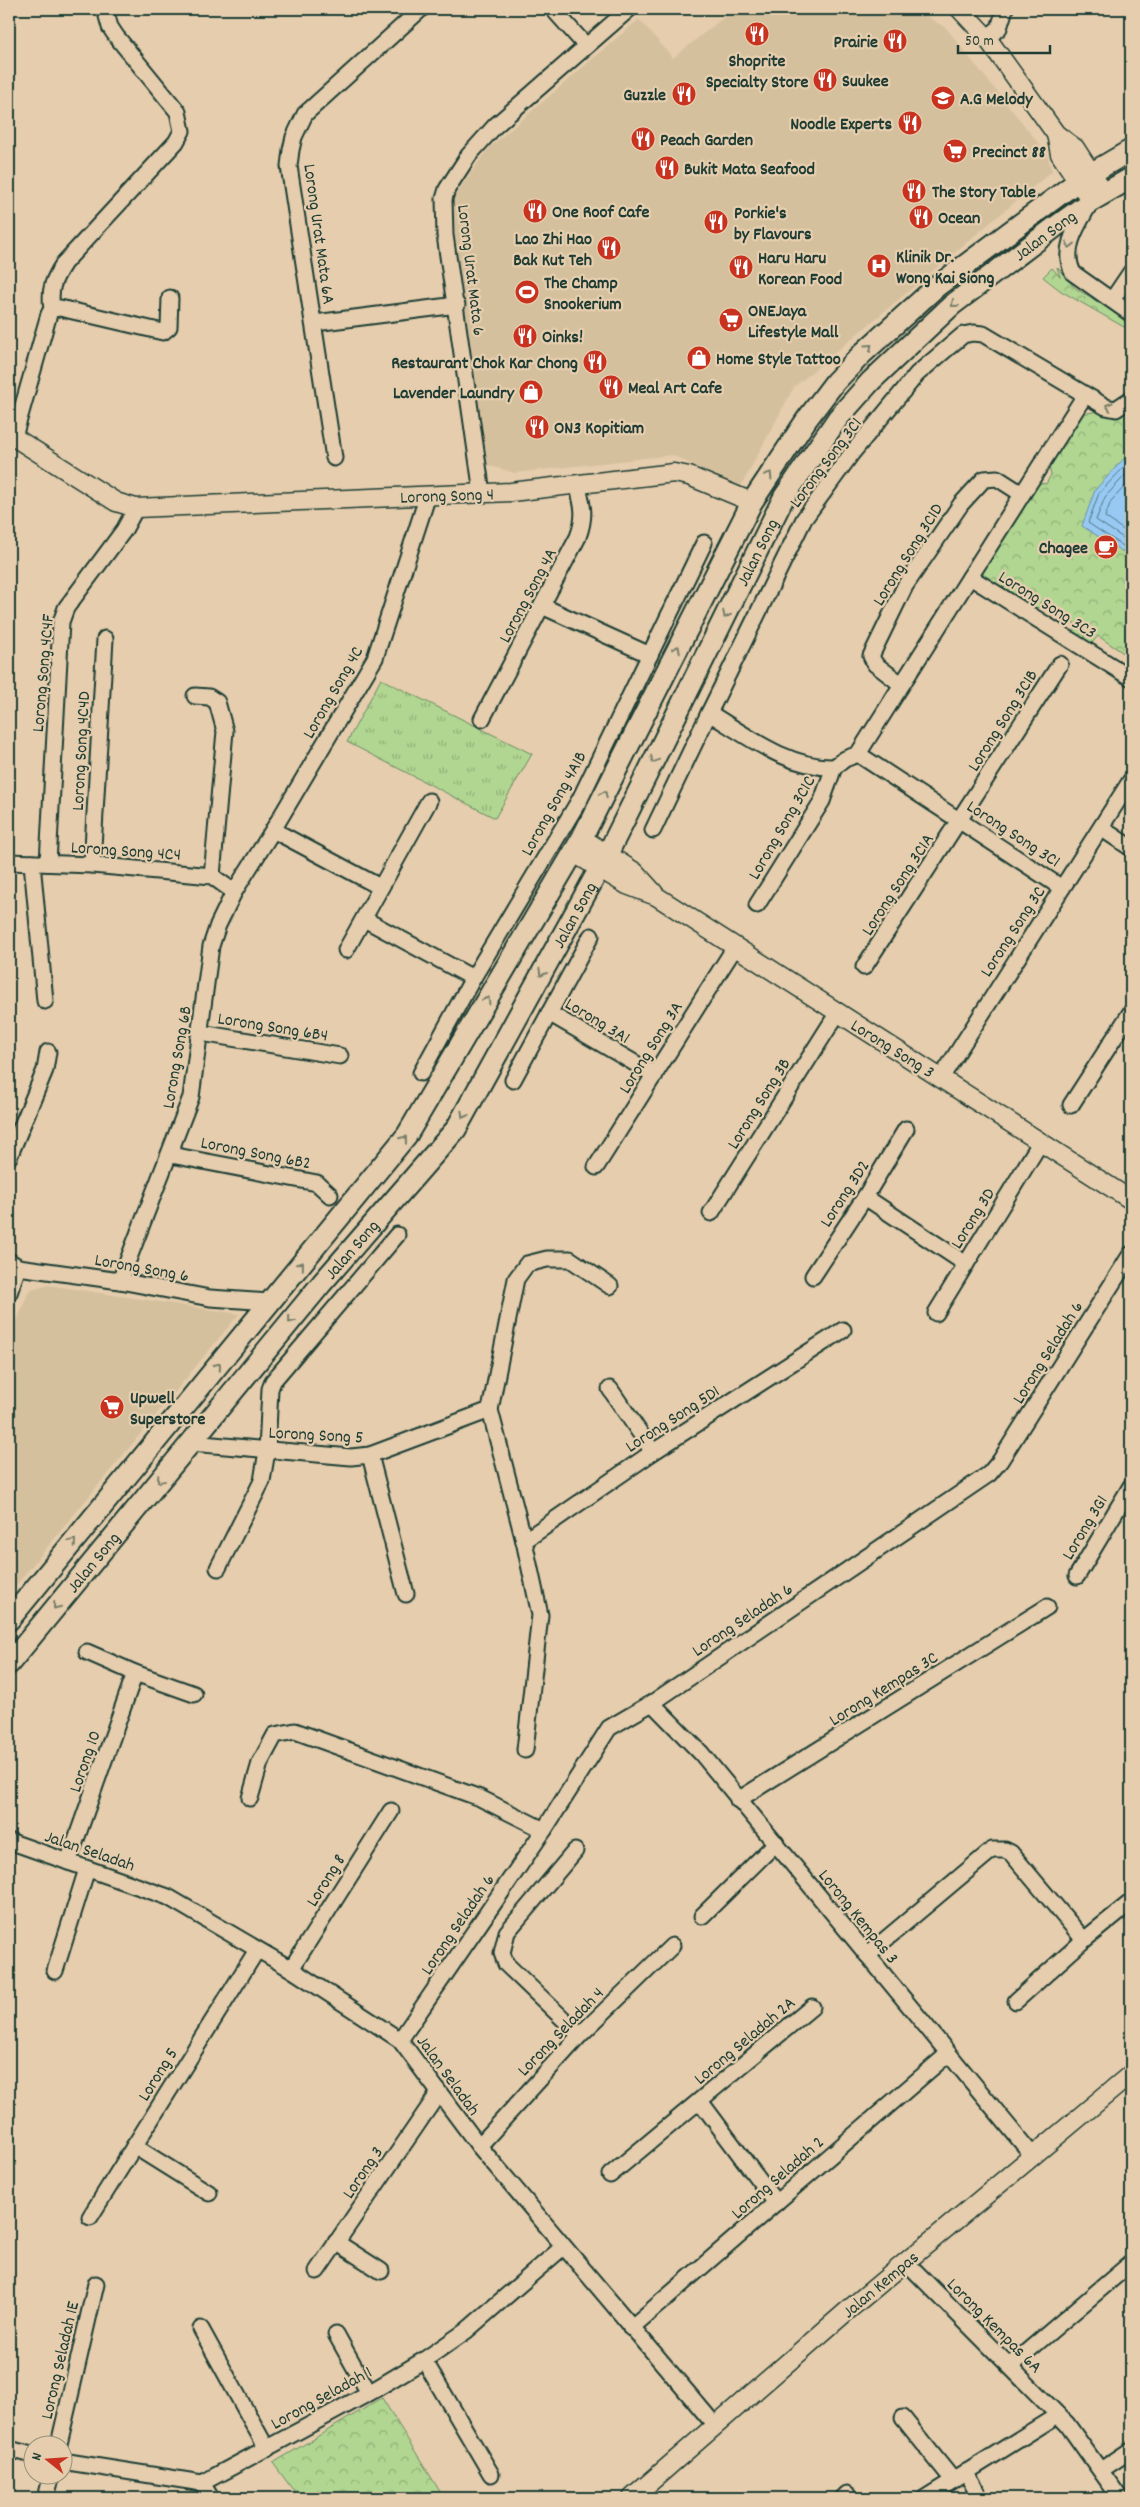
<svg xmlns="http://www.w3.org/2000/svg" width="1140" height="2507" font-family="Dekko,sans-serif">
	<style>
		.built { fill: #d5c09e }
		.grass { fill: url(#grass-tufts); stroke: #688a62 }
		.park { fill: url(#park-crowns); stroke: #688a62 }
		.water { fill: #97c9f3; stroke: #6791a7 }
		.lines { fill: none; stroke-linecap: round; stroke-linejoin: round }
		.shore { stroke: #4f7580; stroke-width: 1 }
		.minor-casing { stroke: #1f3d34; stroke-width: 19 }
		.tertiary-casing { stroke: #1f3d34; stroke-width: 21 }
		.secondary-casing { stroke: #1f3d34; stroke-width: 24 }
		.minor { stroke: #e5cdad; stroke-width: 15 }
		.tertiary { stroke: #e5cdad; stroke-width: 18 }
		.secondary { stroke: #e5cdad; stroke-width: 20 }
		.oneway { stroke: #787e6a }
		.labels { text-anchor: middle; stroke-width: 4.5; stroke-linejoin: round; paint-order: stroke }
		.poi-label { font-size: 18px; font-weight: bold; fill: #1f3d34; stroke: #e5cdad; text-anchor: start }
		.street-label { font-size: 18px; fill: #1f3d34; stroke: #e5cdad }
	</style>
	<defs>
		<pattern id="grass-tufts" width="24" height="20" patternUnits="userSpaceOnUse" patternTransform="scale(1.25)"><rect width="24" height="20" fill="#b1d691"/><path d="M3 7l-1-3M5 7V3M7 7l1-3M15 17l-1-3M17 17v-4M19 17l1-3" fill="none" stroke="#8faf77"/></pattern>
		<pattern id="park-crowns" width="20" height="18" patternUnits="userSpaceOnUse" patternTransform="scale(1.25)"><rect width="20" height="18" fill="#b1d691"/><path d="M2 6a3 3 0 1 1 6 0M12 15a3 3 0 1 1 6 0" fill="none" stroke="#8faf77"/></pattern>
	</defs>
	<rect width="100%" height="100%" fill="#e5cdad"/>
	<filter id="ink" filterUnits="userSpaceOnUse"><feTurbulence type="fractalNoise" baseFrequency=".02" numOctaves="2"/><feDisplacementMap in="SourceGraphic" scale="10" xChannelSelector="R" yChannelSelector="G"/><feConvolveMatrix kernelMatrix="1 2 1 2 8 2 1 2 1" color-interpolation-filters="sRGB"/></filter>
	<g filter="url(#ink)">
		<g class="built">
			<polygon points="734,9 914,9 946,28 1047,154 1052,171 794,387 740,488 672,455 515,473 487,465 450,201 489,148 639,19 673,58"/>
			<polygon points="48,1285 239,1314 17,1584 9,1584 9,1341 29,1291"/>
		</g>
		<polygon class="grass" points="381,679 532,754 495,818 347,742"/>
		<g class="park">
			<polygon points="1057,267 1075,288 1131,322 1131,331 1061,291 1043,277 1052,268 1060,277"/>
			<polygon points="1104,410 1121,415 1131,411 1131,658 1098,636 1091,644 1075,635 1074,622 1047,606 1035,608 982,574 1039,483 1046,484 1051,475 1049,467 1082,414"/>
			<polygon points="382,2398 444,2498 299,2498 273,2463"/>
		</g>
		<polygon class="water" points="1131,451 1131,557 1082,526 1095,490"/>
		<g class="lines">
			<g class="shore">
				<polyline points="1131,460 1099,493 1088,523 1131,551"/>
				<polyline points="1131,469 1105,497 1096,520 1131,543"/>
				<polyline points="1131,480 1111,501 1105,517 1131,535"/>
			</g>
			<defs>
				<g id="minor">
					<polyline points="553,9 586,46"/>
					<polyline points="987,38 999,28 1005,9"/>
					<path d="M 1089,205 C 1077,226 1061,249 1073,273 L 1131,314"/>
					<polyline points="1112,300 1131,272"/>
					<path d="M 52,309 C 49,289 53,280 64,263 L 176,142 L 182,131 L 178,112 L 116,36 L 110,27 L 105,9"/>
					<polyline points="315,323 457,305"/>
					<polyline points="14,437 49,314 52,309 60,308 163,332 169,327 170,298"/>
					<polyline points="334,458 292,186 289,166 291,150 294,137 305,114 421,9"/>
					<polyline points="482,493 445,235 444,199 447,189 469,155 495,126 629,9"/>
					<polyline points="970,577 1131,678"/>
					<polyline points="542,606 650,655"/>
					<polyline points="901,684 875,664 871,656 905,586 961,504 984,479 997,478 1022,494"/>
					<polyline points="195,696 209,697 217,702 225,731 212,876"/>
					<path d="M 482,719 L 578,537 C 586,515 583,506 577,484"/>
					<polyline points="858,754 1085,395"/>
					<polyline points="1101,828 1131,848"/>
					<polyline points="273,830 380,887"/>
					<polyline points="653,830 709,713"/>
					<polyline points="9,862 92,865 212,876 234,892"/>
					<polyline points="32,863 45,1001"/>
					<polyline points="48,863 61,622 66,608 124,530 136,508"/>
					<polyline points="92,865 105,639"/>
					<path d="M 1062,888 L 858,754 L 845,759 L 834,767 C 788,768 747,736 709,713 L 804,519 L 852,453 L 917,374 L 963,335 L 973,333 L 983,334 L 1106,407 L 1116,409 L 1131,399"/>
					<polyline points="757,905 822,801 834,767"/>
					<polyline points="364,919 473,978"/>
					<polyline points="346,950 429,801"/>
					<polyline points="864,967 1060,664"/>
					<polyline points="549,1013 655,1075"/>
					<polyline points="201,1033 340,1056"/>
					<polyline points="421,1073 473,978 580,799 704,543"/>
					<polyline points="941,1078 1131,780"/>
					<polyline points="513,1080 591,936"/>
					<polyline points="1071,1105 1131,1012"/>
					<polyline points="171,1155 317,1183 330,1195"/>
					<polyline points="9,1157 45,1070 48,1052"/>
					<polyline points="596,1167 735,947"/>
					<polyline points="865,1197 966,1264"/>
					<polyline points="711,1213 837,1014"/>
					<polyline points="9,1261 18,1267 120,1281 210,1298 270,1302"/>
					<polyline points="813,1276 865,1197 906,1129"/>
					<polyline points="120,1281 191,1097 211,946 218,925 234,892 273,830 375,658 428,495"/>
					<polyline points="9,1293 18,1267"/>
					<polyline points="936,1313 1040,1143"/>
					<polyline points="610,1389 653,1452"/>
					<polyline points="191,1443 351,1457 370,1455 490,1410"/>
					<polyline points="370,1455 406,1594"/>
					<polyline points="524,1541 653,1452 843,1330"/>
					<polyline points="218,1568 262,1481 267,1451 270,1389 273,1381 397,1235"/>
					<polyline points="1077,1576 1131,1486"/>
					<polyline points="87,1652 135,1673 194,1694"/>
					<polyline points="652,1703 701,1753 1033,2156"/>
					<polyline points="525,1750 540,1615 524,1541 490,1410 516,1279 527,1264 547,1259 570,1259 610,1286"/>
					<polyline points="250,1798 260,1763 275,1735 295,1731 480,1798 544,1830"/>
					<polyline points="738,1800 1047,1607"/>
					<polyline points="9,1841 168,1897 291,1969 400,2040 479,2146 714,2424"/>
					<polyline points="575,1851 507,1932 502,1953 506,1964 580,2035"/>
					<polyline points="68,1862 135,1673"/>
					<polyline points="702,1916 776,1843"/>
					<polyline points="867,1955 992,1850 1005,1850 1011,1853 1084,1940 1131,1902"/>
					<polyline points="291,1969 391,1811"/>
					<polyline points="55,1971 87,1869"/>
					<polyline points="1016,2001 1084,1940"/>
					<polyline points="400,2040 544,1830 609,1728 652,1703 989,1474 1000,1461 1131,1254"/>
					<polyline points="700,2101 776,2203"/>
					<polyline points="134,2146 209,2193"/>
					<polyline points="479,2146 580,2035 672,1946"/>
					<polyline points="610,2175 812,2007"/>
					<polyline points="90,2217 257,1950"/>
					<polyline points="336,2242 381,2271"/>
					<polyline points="906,2262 1067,2424 1120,2498"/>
					<polyline points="317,2271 438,2094"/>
					<polyline points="631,2328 948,2054"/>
					<polyline points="201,2329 267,2449"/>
					<polyline points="336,2334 369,2393"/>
					<polyline points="424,2360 491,2474"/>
					<polyline points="1010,2366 1131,2263"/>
					<polyline points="903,2418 953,2480"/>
					<polyline points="59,2444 96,2284"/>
					<polyline points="9,2449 32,2455"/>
					<polyline points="62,2461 202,2483 369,2393 424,2360 466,2331 563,2247"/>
					<polyline points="1101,2470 1131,2450"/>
					<polyline points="966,2472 980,2498"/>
					<polyline points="202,2483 211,2498"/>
					<polyline points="46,2498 52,2474"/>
					<polyline points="843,2498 847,2494"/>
					<polyline points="925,2498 1058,2415"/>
				</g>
				<g id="tertiary">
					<polyline points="960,9 987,38 1056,134 1075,148 1104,193"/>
					<polyline points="1056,134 1060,154 1091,201"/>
					<polyline points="9,434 116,502 136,508 511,492 674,473 689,476 752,502"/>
					<polyline points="582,838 635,872 654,893"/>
					<polyline points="574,853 627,885 656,896 1131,1200"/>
					<polyline points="632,2498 847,2311 1131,2074"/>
				</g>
				<g id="secondary">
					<polyline points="9,1620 407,1135 582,838 752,502 807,419 835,382 863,353 936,287 1078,181 1131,150"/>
					<path id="s1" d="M 9,1664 L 322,1283 L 456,1129 L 608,853 L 784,497 L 838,418 L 871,381 L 952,305 L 1055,227 L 1091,201 L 1131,178"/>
				</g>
			</defs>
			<use href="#minor" class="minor-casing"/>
			<use href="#tertiary" class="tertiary-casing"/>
			<use href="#secondary" class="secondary-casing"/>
			<use href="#minor" class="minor"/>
			<use href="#tertiary" class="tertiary"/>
			<use href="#secondary" class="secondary"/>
		</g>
		<defs><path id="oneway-chevron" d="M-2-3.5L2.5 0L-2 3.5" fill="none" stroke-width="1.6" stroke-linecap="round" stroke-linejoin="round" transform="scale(1.25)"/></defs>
		<g class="oneway">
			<use href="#oneway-chevron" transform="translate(1070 245) rotate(104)"/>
			<use href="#oneway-chevron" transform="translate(954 304) rotate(140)"/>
			<use href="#oneway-chevron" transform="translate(869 347) rotate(-42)"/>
			<use href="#oneway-chevron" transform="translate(1109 406) rotate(-164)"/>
			<use href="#oneway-chevron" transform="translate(769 475) rotate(-58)"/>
			<use href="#oneway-chevron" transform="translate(726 615) rotate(116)"/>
			<use href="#oneway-chevron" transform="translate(677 649) rotate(-63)"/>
			<use href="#oneway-chevron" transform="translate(654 760) rotate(116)"/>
			<use href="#oneway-chevron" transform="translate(604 794) rotate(-63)"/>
			<use href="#oneway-chevron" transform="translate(542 973) rotate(119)"/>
			<use href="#oneway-chevron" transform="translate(487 1000) rotate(-60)"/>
			<use href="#oneway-chevron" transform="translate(464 1115) rotate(119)"/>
			<use href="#oneway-chevron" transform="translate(404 1139) rotate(-52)"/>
			<use href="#oneway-chevron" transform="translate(301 1265) rotate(-51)"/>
			<use href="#oneway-chevron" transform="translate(291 1320) rotate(129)"/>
			<use href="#oneway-chevron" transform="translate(218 1366) rotate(-51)"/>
			<use href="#oneway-chevron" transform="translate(160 1480) rotate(130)"/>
			<use href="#oneway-chevron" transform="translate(73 1542) rotate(-50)"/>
			<use href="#oneway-chevron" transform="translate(56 1606) rotate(129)"/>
		</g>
	</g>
	<defs>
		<symbol id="restaurant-disc" viewBox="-11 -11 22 22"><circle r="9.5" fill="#c8321e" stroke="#e5cdad"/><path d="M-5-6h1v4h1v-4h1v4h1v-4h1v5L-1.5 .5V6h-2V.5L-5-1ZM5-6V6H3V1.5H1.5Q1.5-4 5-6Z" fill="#fff"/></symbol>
		<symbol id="school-disc" viewBox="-11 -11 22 22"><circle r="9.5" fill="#c8321e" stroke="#e5cdad"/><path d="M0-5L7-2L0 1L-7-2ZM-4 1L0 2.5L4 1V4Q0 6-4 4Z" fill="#fff"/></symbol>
		<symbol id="supermarket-disc" viewBox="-11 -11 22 22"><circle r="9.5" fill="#c8321e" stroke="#e5cdad"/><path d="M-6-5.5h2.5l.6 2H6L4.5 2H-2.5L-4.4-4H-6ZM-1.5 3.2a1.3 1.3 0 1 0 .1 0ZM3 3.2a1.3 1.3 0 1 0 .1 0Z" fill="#fff"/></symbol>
		<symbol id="hospital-disc" viewBox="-11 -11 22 22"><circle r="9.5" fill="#c8321e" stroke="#e5cdad"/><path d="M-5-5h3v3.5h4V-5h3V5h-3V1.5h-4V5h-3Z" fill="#fff"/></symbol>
		<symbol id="stadium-disc" viewBox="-11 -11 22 22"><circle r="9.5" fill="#c8321e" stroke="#e5cdad"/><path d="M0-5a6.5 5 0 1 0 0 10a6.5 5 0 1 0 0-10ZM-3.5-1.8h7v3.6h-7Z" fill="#fff"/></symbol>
		<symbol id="shop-disc" viewBox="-11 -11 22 22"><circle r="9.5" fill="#c8321e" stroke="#e5cdad"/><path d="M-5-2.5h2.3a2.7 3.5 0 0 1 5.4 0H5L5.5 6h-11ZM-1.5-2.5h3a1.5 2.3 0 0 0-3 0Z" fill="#fff"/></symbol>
		<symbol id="cafe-disc" viewBox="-11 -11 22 22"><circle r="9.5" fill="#c8321e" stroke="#e5cdad"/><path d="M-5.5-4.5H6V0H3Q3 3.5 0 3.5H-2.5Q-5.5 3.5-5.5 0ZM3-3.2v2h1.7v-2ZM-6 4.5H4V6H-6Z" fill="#fff"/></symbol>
	</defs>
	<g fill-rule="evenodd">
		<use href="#restaurant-disc" x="743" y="20" width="28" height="28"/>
		<use href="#restaurant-disc" x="881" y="27" width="28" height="28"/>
		<use href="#restaurant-disc" x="811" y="66" width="28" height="28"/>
		<use href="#restaurant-disc" x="670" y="80" width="28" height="28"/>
		<use href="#school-disc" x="929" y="84" width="28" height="28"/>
		<use href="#restaurant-disc" x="896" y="109" width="28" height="28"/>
		<use href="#restaurant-disc" x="629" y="125" width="28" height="28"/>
		<use href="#supermarket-disc" x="941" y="137" width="28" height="28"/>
		<use href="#restaurant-disc" x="653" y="154" width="28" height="28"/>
		<use href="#restaurant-disc" x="900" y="177" width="28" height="28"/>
		<use href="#restaurant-disc" x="521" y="197" width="28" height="28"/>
		<use href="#restaurant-disc" x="907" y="203" width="28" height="28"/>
		<use href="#restaurant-disc" x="702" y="208" width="28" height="28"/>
		<use href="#restaurant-disc" x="595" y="234" width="28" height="28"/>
		<use href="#hospital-disc" x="865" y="252" width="28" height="28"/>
		<use href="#restaurant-disc" x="727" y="253" width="28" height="28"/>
		<use href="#stadium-disc" x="513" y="278" width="28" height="28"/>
		<use href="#supermarket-disc" x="717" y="306" width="28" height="28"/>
		<use href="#restaurant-disc" x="511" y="322" width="28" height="28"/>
		<use href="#shop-disc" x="685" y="344" width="28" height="28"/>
		<use href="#restaurant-disc" x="581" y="348" width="28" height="28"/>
		<use href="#restaurant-disc" x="597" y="373" width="28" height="28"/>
		<use href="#shop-disc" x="517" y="378" width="28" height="28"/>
		<use href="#restaurant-disc" x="523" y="413" width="28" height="28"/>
		<use href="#cafe-disc" x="1092" y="533" width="28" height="28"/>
		<use href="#supermarket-disc" x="98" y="1393" width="28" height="28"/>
	</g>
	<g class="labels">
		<g class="poi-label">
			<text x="878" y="47" text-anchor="end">Prairie</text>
			<text x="757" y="66" text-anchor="middle">Shoprite<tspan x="757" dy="21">Specialty Store</tspan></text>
			<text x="842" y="86">Suukee</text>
			<text x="666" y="100" text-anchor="end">Guzzle</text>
			<text x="960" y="104">A.G Melody</text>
			<text x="892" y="129" text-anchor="end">Noodle Experts</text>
			<text x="660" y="145">Peach Garden</text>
			<text x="972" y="157">Precinct 88</text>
			<text x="684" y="174">Bukit Mata Seafood</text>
			<text x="932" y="197">The Story Table</text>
			<text x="552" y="217">One Roof Cafe</text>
			<text x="734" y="218">Porkie's<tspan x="734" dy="21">by Flavours</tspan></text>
			<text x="938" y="223">Ocean</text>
			<text x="592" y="244" text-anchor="end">Lao Zhi Hao<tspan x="592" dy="21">Bak Kut Teh</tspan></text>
			<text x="896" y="262">Klinik Dr.<tspan x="896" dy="21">Wong Kai Siong</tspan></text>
			<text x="758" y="263">Haru Haru<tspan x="758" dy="21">Korean Food</tspan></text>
			<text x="544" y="288">The Champ<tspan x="544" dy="21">Snookerium</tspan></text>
			<text x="748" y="316">ONEJaya<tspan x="748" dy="21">Lifestyle Mall</tspan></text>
			<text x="542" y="342">Oinks!</text>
			<text x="716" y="364">Home Style Tattoo</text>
			<text x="578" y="368" text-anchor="end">Restaurant Chok Kar Chong</text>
			<text x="628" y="393">Meal Art Cafe</text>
			<text x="514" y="398" text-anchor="end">Lavender Laundry</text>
			<text x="554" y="433">ON3 Kopitiam</text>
			<text x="1088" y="553" text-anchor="end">Chagee</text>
			<text x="130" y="1403">Upwell<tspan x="130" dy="21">Superstore</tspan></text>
		</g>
		<g class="street-label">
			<text transform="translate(320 234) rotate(82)" y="6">Lorong Urat Mata 6A</text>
			<text dy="6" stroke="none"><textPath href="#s1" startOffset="1782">Jalan Song</textPath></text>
			<text transform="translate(472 270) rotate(83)" y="6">Lorong Urat Mata 6</text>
			<text transform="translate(825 462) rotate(-53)" y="6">Lorong Song 3C1</text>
			<text transform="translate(447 495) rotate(-2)" y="6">Lorong Song 4</text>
			<text dy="6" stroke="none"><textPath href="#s1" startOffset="1348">Jalan Song</textPath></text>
			<text transform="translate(907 554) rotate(-58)" y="6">Lorong Song 3C1D</text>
			<text transform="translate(527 595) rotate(-62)" y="6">Lorong Song 4A</text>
			<text transform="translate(1048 604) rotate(32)" y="6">Lorong Song 3C3</text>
			<text transform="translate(42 673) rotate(-85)" y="6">Lorong Song 4C4F</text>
			<text transform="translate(332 692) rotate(-60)" y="6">Lorong Song 4C</text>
			<text transform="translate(1002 720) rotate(-58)" y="6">Lorong Song 3C1B</text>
			<text transform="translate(80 751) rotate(-87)" y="6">Lorong Song 4C4D</text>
			<text transform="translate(553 803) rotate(-61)" y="6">Lorong Song 4A1B</text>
			<text transform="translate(781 827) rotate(-60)" y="6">Lorong Song 3C1C</text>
			<text transform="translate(1014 833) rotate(33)" y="6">Lorong Song 3C1</text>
			<text transform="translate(126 850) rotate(4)" y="6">Lorong Song 4C4</text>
			<text transform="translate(897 884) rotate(-57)" y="6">Lorong Song 3C1A</text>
			<text dy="6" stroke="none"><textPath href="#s1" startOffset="942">Jalan Song</textPath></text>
			<text transform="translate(1012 931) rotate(-57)" y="6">Lorong Song 3C</text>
			<text transform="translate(598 1020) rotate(31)" y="6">Lorong 3A1</text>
			<text transform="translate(273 1026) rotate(9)" y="6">Lorong Song 6B4</text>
			<text transform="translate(650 1047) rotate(-58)" y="6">Lorong Song 3A</text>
			<text transform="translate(893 1048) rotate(32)" y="6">Lorong Song 3</text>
			<text transform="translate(176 1057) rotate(-80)" y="6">Lorong Song 6B</text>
			<text transform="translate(758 1103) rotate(-58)" y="6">Lorong Song 3B</text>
			<text transform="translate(256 1152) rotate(11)" y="6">Lorong Song 6B2</text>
			<text transform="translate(844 1193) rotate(-57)" y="6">Lorong 3D2</text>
			<text transform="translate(972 1218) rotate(-58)" y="6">Lorong 3D</text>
			<text dy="6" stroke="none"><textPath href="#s1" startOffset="538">Jalan Song</textPath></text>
			<text transform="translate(142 1267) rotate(10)" y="6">Lorong Song 6</text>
			<text transform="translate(1047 1352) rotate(-58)" y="6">Lorong Seladah 6</text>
			<text transform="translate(672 1418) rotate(-33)" y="6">Lorong Song 5D1</text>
			<text transform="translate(316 1434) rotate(3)" y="6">Lorong Song 5</text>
			<text transform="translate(1084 1527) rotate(-59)" y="6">Lorong 3G1</text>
			<text dy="6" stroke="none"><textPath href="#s1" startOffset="132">Jalan Song</textPath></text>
			<text transform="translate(742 1619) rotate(-34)" y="6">Lorong Seladah 6</text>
			<text transform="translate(883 1688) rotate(-32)" y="6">Lorong Kempas 3C</text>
			<text transform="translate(84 1761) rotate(-71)" y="6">Lorong 10</text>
			<text transform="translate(90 1850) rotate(19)" y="6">Jalan Seladah</text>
			<text transform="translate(325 1880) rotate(-58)" y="6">Lorong 8</text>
			<text transform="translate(859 1916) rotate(51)" y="6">Lorong Kempas 3</text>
			<text transform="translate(457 1924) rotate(-56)" y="6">Lorong Seladah 6</text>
			<text transform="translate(560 2031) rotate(-46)" y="6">Lorong Seladah 4</text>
			<text transform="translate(744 2040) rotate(-40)" y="6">Lorong Seladah 2A</text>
			<text transform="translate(157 2074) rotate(-58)" y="6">Lorong 5</text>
			<text transform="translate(449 2075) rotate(54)" y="6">Jalan Seladah</text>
			<text transform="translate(362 2172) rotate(-56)" y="6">Lorong 3</text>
			<text transform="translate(777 2177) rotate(-41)" y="6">Lorong Seladah 2</text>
			<text transform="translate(880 2284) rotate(-40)" y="6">Jalan Kempas</text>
			<text transform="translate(995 2325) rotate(45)" y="6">Lorong Kempas 6A</text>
			<text transform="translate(59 2360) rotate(-77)" y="6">Lorong Seladah 1E</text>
			<text transform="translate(321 2397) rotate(-29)" y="6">Lorong Seladah 1</text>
		</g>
	</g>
	<rect width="1140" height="2507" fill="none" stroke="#e5cdad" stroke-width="30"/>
	<rect x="15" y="15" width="1110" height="2477" fill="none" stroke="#1f3d34" stroke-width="2" filter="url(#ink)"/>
	<g transform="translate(48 2460) rotate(287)"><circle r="24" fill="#e5cdad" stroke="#96937d"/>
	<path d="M0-4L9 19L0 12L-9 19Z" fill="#c8321e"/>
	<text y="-8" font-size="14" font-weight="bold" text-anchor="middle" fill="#1f3d34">N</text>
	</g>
	<path d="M958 45v8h92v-8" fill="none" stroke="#1f3d34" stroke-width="2.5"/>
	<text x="965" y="45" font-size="15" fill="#1f3d34" stroke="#e5cdad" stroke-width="4" paint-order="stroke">50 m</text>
</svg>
